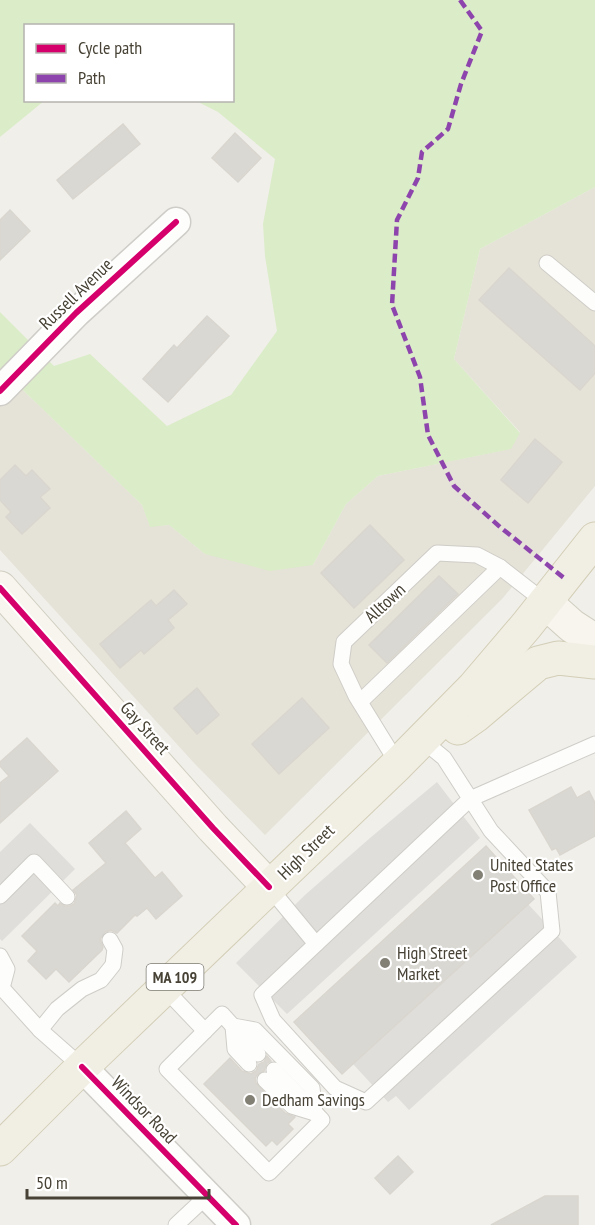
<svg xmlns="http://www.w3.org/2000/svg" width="595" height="1225" font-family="'PT Sans Narrow',sans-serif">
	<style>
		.residential { fill: #e5e2d7 }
		.green { fill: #dbecc8 }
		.parking { fill: #e0deda }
		.building { fill: #dad8d2; stroke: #d9d6cf; stroke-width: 1.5 }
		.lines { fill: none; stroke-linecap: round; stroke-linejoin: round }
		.lane-casing { stroke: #cfcdc7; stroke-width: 17 }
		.street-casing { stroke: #cfcdc7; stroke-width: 31 }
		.secondary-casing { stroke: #d0cec0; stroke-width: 35 }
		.primary-casing { stroke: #d3ceb6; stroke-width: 35 }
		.lane { stroke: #fdfdfc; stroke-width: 15 }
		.street { stroke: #fdfdfc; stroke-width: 28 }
		.secondary { stroke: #f7f5ee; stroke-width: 33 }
		.primary { stroke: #f1eee3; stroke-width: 33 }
		.quiet { stroke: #8e44ad; stroke-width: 4.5; stroke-dasharray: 9 4.5; stroke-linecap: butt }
		.cycleway-casing { stroke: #fff; stroke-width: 10 }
		.cycleway { stroke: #d6006c; stroke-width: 6 }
		.poi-dot { fill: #827f74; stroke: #fff; stroke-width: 2 }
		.labels { text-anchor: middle; stroke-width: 4.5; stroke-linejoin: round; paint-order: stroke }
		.shield { fill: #fff; stroke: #7e7b72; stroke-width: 1.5 }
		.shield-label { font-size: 16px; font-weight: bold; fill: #474235 }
		.street-label { font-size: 18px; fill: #474235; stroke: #fff }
		.poi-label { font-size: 18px; fill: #474235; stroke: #fff; text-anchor: start }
	</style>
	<rect width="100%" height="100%" fill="#f0efea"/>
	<polygon class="residential" points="595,187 595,486 502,599 265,835 195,764 0,550 0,368 142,505 150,526 169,525 205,554 313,565 346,504 378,476 510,449 520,432 454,359 480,249"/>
	<polygon class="green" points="0,0 595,0 595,187 480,249 454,359 520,433 511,449 378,476 346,504 313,565 270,571 205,554 169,525 150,527 142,505 0,368 0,312 54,366 90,354 167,426 231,395 277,331 265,256 263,224 275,159 218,112 196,101 232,100 232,26 26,26 26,100 44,101 0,137"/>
	<g class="parking">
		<polygon points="437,782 480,838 287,1014 236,963 305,895 370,838"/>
		<polygon points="30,823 75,869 2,941 0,939 0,852"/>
		<polygon points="528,904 577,957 409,1110 396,1096 388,1102 353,1064"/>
	</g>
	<g class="building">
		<polygon points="123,124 140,144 73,199 57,180"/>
		<polygon points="235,133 261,158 238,182 212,158"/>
		<polygon points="10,210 30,231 0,260 0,220"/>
		<polygon points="509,268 595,346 595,373 580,390 479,300"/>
		<polygon points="207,316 229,336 168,402 143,379 174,345 177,348"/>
		<polygon points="535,439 562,462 528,503 501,480"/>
		<polygon points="15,465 26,476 32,470 50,489 40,497 50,508 22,534 6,517 11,512 0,500 0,480"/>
		<polygon points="370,525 404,560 354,608 321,573"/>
		<polygon points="439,576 458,594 387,663 369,645"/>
		<polygon points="174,590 187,604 168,620 174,628 144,654 141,650 120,668 100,644 151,600 156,606"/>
		<polygon points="197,688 219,715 197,734 174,708"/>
		<polygon points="302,698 329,728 279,774 252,744"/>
		<polygon points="27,738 58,771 0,823 0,783 9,776 0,766 0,762"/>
		<polygon points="571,787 577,798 589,791 595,803 595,836 560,855 556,848 552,850 529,810"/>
		<polygon points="126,811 141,829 125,843 155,878 162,872 182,896 156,919 147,908 137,916 135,915 117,933 111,930 105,932 100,939 103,947 102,950 69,982 56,969 46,979 28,961 37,951 22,936 55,903 58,906 60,903 65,906 70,906 74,904 77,895 73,890 106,863 89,843"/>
		<polygon points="486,846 534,899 342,1074 294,1022"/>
		<polygon points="267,1056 271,1061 267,1063 264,1071 258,1074 255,1078 256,1083 285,1113 295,1117 288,1124 293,1129 277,1145 272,1140 266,1146 204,1084 230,1058 242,1071 251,1074 256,1071 259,1064 264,1062"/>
		<polygon points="398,1156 413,1172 390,1194 375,1178"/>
		<polygon points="545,1196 578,1196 578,1225 491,1225"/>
	</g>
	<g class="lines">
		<defs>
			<g id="lane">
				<polyline points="547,263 595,303"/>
				<polyline points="360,702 500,567"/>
				<polyline points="422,740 444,758 491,831 548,892 552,931 366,1102 335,1088 273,1020 262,995 470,799 595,744"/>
				<polyline points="398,764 356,696 341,664 344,642 437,553 477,555 500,567 545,602"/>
				<polyline points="269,887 316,944"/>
				<polyline points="0,896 34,862 67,897"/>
				<polyline points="0,956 7,969 2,988 0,989"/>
				<polyline points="2,988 40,1030 82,1067"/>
				<polyline points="164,988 205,1031"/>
				<polyline points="233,1026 255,1030 312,1088 315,1113"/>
				<polyline points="233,1026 235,1049 249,1064"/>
				<polyline points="40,1030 57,1009 82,989 101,980 113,965 115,949 110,940"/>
				<polyline points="258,1054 222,1014 167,1069 269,1173 322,1120 274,1070"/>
				<polyline points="265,1080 292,1106 315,1113"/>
				<polyline points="176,1225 207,1196"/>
			</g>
			<g id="street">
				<polyline points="0,391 76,313 176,222"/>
				<polyline points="82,1067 236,1225"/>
			</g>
			<g id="secondary">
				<polyline points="0,588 213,828 269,887"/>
				<polyline points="545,602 572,626 595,641"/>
			</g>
			<g id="primary">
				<polyline points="458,728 475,716 538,663 558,658 595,662"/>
				<polyline points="0,1149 82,1067 398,764 474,687 526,626 595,539"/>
			</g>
		</defs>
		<use href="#lane" class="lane-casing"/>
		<use href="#street" class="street-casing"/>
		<use href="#secondary" class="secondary-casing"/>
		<use href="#primary" class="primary-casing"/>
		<use href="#lane" class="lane"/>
		<use href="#street" class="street"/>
		<use href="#secondary" class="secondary"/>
		<use href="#primary" class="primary"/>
		<polyline class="quiet" points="460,0 482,31 461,84 448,129 422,152 418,178 397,220 392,305 420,377 428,435 454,486 500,527 564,578"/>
		<defs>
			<g id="cycleway">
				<polyline points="0,391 76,313 176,222"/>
				<polyline points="0,588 213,828 269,887"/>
				<polyline points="82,1067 236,1225"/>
			</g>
		</defs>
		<use href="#cycleway" class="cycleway-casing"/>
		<use href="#cycleway" class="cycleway"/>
	</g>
	<g class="poi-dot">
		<circle cx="478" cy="875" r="6"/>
		<circle cx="385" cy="963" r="6"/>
		<circle cx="250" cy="1100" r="6"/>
	</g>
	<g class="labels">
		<rect class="shield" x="146.5" y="964" width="57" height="26" rx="4.5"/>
		<g class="shield-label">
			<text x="175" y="983">MA 109</text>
		</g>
		<g class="street-label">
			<text transform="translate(76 294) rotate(-44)" y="6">Russell Avenue</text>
			<text transform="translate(385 603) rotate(-43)" y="6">Alltown</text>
			<text transform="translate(145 728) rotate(48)" y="6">Gay Street</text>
			<text transform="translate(306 852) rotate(-44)" y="6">High Street</text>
			<text transform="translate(144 1110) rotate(46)" y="6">Windsor Road</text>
		</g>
		<g class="poi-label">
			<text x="490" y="871">United States<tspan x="490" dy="21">Post Office</tspan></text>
			<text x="397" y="959">High Street<tspan x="397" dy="21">Market</tspan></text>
			<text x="262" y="1106">Dedham Savings</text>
		</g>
	</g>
	<rect x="24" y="24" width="210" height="78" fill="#ffffff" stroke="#b5b3ae" stroke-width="1.5"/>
	<rect x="36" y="44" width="30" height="9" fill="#d6006c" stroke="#b5b3ae" stroke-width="1.5"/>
	<text x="78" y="54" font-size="18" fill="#474235">Cycle path</text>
	<rect x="36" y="74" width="30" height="9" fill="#8e44ad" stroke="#b5b3ae" stroke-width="1.5"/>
	<text x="78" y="84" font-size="18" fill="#474235">Path</text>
	<path d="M27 1189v9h182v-9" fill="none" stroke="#474235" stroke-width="3"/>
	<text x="36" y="1189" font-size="18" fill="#474235" stroke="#ffffff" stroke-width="4.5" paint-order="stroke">50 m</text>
</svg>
